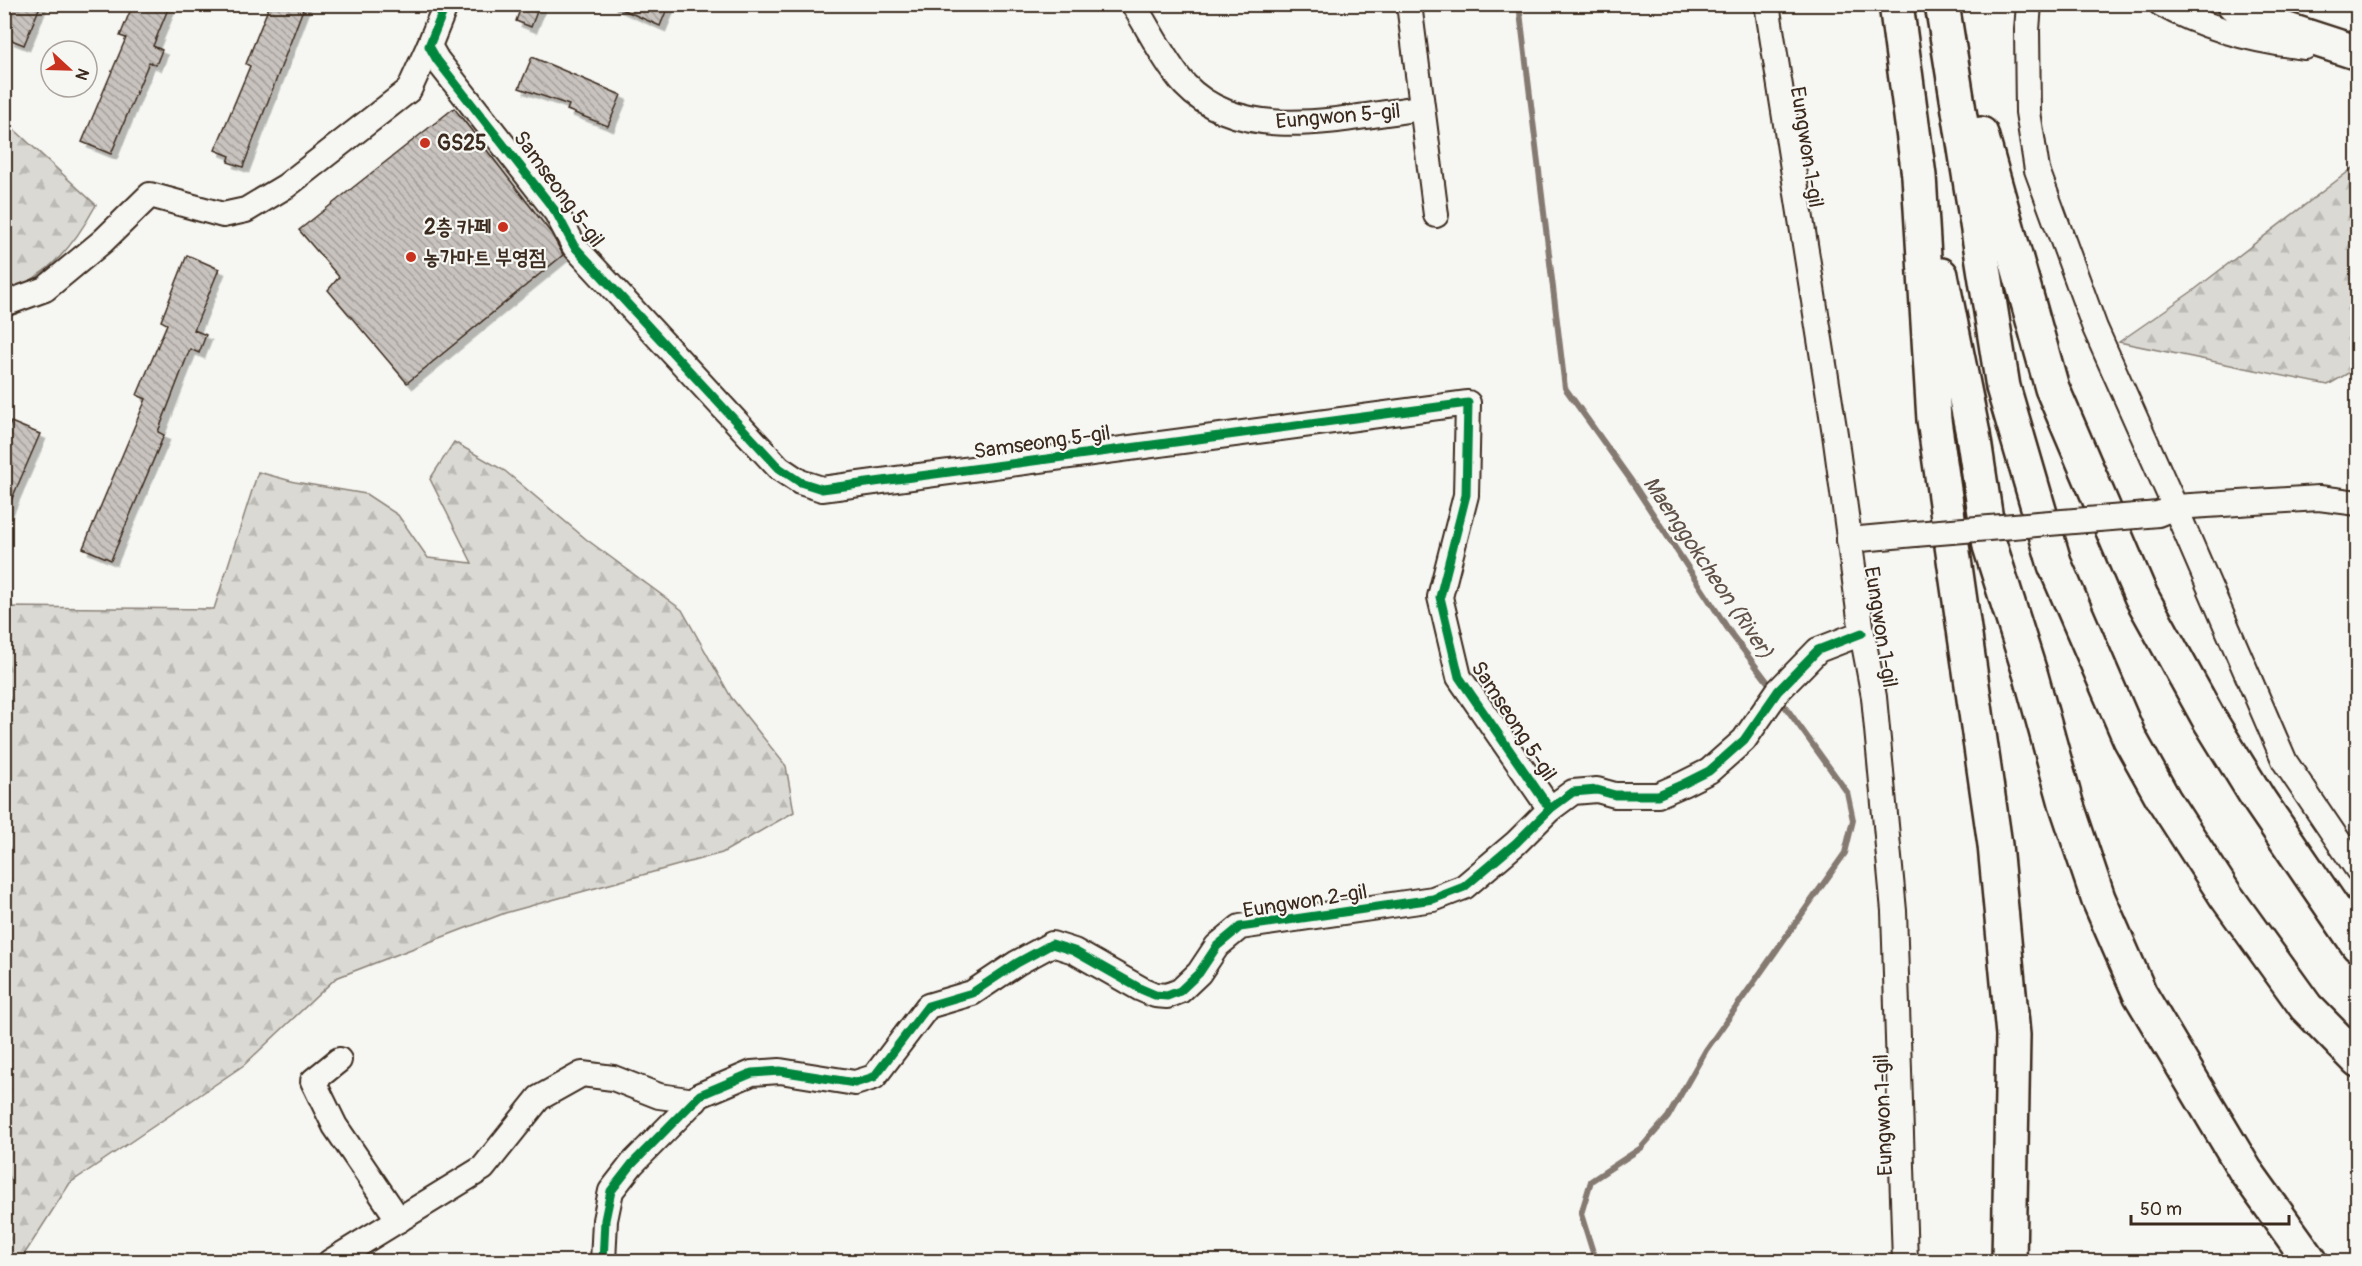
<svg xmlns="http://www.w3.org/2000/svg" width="2362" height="1266" font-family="Pangolin,'Poor Story',sans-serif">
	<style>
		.forest { fill: url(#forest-firs); stroke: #8a8278; stroke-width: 1.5 }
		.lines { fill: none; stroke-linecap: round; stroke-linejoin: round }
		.stream { stroke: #857a71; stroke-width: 6 }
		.building { fill: url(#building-back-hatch); stroke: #3b2a1e; stroke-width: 1.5; filter: url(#shadow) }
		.minor-casing { stroke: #3b2a1e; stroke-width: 28 }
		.highway-casing { stroke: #3b2a1e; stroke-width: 38 }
		.minor { stroke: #f6f6f2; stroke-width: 24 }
		.highway { stroke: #f6f6f2; stroke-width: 33 }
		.minor-bridge-casing { stroke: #3b2a1e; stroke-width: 28; stroke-linecap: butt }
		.minor-bridge { stroke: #f6f6f2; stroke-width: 24 }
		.cycleway-casing { stroke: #f6f6f2; stroke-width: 13 }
		.cycleway { stroke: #00873e; stroke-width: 9 }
		.poi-dot { fill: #c8321e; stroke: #f6f6f2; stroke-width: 2 }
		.labels { text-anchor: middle; stroke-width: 4.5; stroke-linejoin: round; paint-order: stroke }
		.street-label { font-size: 21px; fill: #3b2a1e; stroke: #f6f6f2 }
		.poi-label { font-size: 21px; font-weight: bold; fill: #3b2a1e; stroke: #f6f6f2; text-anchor: start }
		.water-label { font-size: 22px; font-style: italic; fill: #605248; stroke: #f6f6f2 }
	</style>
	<defs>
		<pattern id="forest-firs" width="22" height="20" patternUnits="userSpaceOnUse" patternTransform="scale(1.5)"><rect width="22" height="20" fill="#dad9d3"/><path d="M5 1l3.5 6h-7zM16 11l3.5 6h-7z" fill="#bcbab5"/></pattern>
		<pattern id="building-back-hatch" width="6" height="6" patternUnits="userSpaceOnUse" patternTransform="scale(1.5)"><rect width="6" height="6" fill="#c8c3be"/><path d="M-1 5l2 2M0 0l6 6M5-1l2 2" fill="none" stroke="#a49f9a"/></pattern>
		<filter id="shadow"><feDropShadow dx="5.5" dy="5.5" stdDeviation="0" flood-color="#0004"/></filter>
	</defs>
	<rect width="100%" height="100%" fill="#f6f6f2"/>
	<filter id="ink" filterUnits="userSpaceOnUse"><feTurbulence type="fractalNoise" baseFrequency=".0167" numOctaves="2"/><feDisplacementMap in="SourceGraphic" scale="12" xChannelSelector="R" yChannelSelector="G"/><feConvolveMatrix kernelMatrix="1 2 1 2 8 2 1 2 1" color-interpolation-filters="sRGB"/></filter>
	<g filter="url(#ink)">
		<g class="forest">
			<path d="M 4,120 L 96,205 C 73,247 50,275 4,294 Z"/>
			<polygon points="2357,165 2357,368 2328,385 2119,342 2194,290"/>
			<polygon points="454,442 505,471 586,539 682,610 731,697 786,766 794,812 722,853 505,913 336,978 244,1065 70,1183 20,1261 5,1261 5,607 214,609 258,472 295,482 366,494 398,515 428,558 472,563 430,479"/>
		</g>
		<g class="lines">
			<g class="stream">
				<polyline points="1519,4 1565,388 1630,479 1732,635 1773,689"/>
				<polyline points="1596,1262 1581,1214 1591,1181 1641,1148 1668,1117 1706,1050 1845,853 1853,820 1847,792 1779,698"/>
			</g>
		</g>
		<g class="building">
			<polygon points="4,4 41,4 24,45 9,39 11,31 4,29"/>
			<polygon points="133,4 170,4 153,46 162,50 156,65 149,62 111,154 82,142 126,38 120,36"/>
			<polygon points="270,4 305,4 243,167 228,162 230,156 215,150 250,66 246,64"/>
			<polygon points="522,4 540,4 531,27 516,21"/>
			<polygon points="610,4 669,4 660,26"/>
			<polygon points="532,57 621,95 608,126 567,110 569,105 519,88"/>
			<polygon points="454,108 551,233 563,255 407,383 328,290 339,277 299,230"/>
			<polygon points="187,255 219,269 194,330 206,335 199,353 190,349 158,432 164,435 111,560 83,548 146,399 137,395 167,324 161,321"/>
			<polygon points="11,422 40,434 4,517 4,439"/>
		</g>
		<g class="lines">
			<defs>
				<g id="minor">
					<polyline points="446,4 429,46 437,60 556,212 574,246 779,468 800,482 822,489 1468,403 1466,495 1440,597 1459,677 1550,809"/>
					<path d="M 1133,4 C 1149,29 1166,64 1185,85 C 1243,146 1348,117 1421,108"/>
					<polyline points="1409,4 1436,215"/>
					<polyline points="1767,4 1835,434 1862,633 1874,697 1894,911 1905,1262"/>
					<polyline points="2029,4 2027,30 2028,112 2037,170 2095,328 2175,507 2319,498 2358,503"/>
					<path d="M 2161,4 C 2206,29 2254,41 2305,47"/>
					<polyline points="4,304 45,289 103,241 150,195 223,215 246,210 286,186 409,90 429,46"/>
					<polyline points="2136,516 2158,514 2175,507 2285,762 2358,870"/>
					<polyline points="1849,540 1915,534"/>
					<polyline points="339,1060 313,1081 335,1126 399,1220"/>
					<polyline points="330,1262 483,1168 539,1098 582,1074 613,1078 659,1096 695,1101"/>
					<polyline points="603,1262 605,1220 611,1191 632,1164 700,1095 752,1073 780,1071 855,1083 874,1077 928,1006 972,993 1017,963 1052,944 1074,951 1141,989 1155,995 1167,996 1180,991 1199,973 1217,946 1240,927 1433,899 1464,887 1516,843 1550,809 1573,792 1597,790 1615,795 1658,795 1683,784 1709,771 1744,740 1778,691 1818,650 1862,633"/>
				</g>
				<g id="highway">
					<polyline points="1896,4 1919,176 1934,420 1995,845 2013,1035 2009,1262"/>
					<polyline points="1942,4 2003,387 2055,565 2130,739 2164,800 2226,896 2306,1007 2358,1060"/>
					<polyline points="2234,4 2278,27 2358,53"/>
					<polyline points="1981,134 2052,388 2141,596 2209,719 2259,800 2358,945"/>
					<polyline points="1941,275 1973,434 1990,546 2031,676 2066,803 2098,898 2140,994 2245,1170 2311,1262"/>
				</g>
			</defs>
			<use href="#minor" class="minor-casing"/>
			<use href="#highway" class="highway-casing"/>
			<use href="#minor" class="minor"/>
			<use href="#highway" class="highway"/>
			<defs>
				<polyline id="minor-bridge" points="1915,534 2136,516"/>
			</defs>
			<use href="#minor-bridge" class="minor-bridge-casing"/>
			<use href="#minor-bridge" class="minor-bridge"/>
			<defs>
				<g id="cycleway">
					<polyline points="446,4 429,46 437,60 556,212 574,246 779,468 800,482 822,489 1468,403 1466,495 1440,597 1459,677 1550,809"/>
					<polyline points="603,1262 605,1220 611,1191 632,1164 700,1095 752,1073 780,1071 855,1083 874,1077 928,1006 972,993 1017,963 1052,944 1074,951 1141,989 1155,995 1167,996 1180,991 1199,973 1217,946 1240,927 1433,899 1464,887 1516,843 1550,809 1573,792 1597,790 1615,795 1658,795 1683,784 1709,771 1744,740 1778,691 1818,650 1862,633"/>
				</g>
			</defs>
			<use href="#cycleway" class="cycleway-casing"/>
			<use href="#cycleway" class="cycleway"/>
		</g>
	</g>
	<g class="poi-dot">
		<circle cx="425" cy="143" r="6"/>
		<circle cx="503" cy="227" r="6"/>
		<circle cx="411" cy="257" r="6"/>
	</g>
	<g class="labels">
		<g class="street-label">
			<text transform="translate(1338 116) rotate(-5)" y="7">Eungwon 5-gil</text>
			<text transform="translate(1807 147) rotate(81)" y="7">Eungwon 1-gil</text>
			<text transform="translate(559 189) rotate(54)" y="7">Samseong 5-gil</text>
			<text transform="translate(1042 442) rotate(-8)" y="7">Samseong 5-gil</text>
			<text transform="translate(1881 627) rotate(81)" y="7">Eungwon 1-gil</text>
			<text transform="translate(1514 721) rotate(57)" y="7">Samseong 5-gil</text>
			<text transform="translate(1305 901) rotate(-9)" y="7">Eungwon 2-gil</text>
			<text transform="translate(1883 1115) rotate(-92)" y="7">Eungwon 1-gil</text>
		</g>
		<g class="poi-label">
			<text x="437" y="150">GS25</text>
			<text x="491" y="234" text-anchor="end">2층 카페</text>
			<text x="423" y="264">농가마트 부영점</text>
		</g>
		<g class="water-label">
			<text transform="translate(1709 567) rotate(56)" y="8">Maenggokcheon (River)</text>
		</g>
	</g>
	<rect width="2362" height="1266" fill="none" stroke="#f6f6f2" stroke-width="24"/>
	<rect x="12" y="12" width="2338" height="1242" fill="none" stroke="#3b2a1e" stroke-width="2" filter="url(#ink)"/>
	<g transform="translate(69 69) rotate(112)"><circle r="28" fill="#f6f6f2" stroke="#aba49d" stroke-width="1.5"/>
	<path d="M0-4.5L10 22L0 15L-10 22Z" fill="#c8321e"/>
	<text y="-9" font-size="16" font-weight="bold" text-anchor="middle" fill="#3b2a1e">N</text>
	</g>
	<path d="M2131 1215v9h158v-9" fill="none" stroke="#3b2a1e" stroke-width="3"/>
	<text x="2140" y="1215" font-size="18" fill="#3b2a1e" stroke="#f6f6f2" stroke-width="4.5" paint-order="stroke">50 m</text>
</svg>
